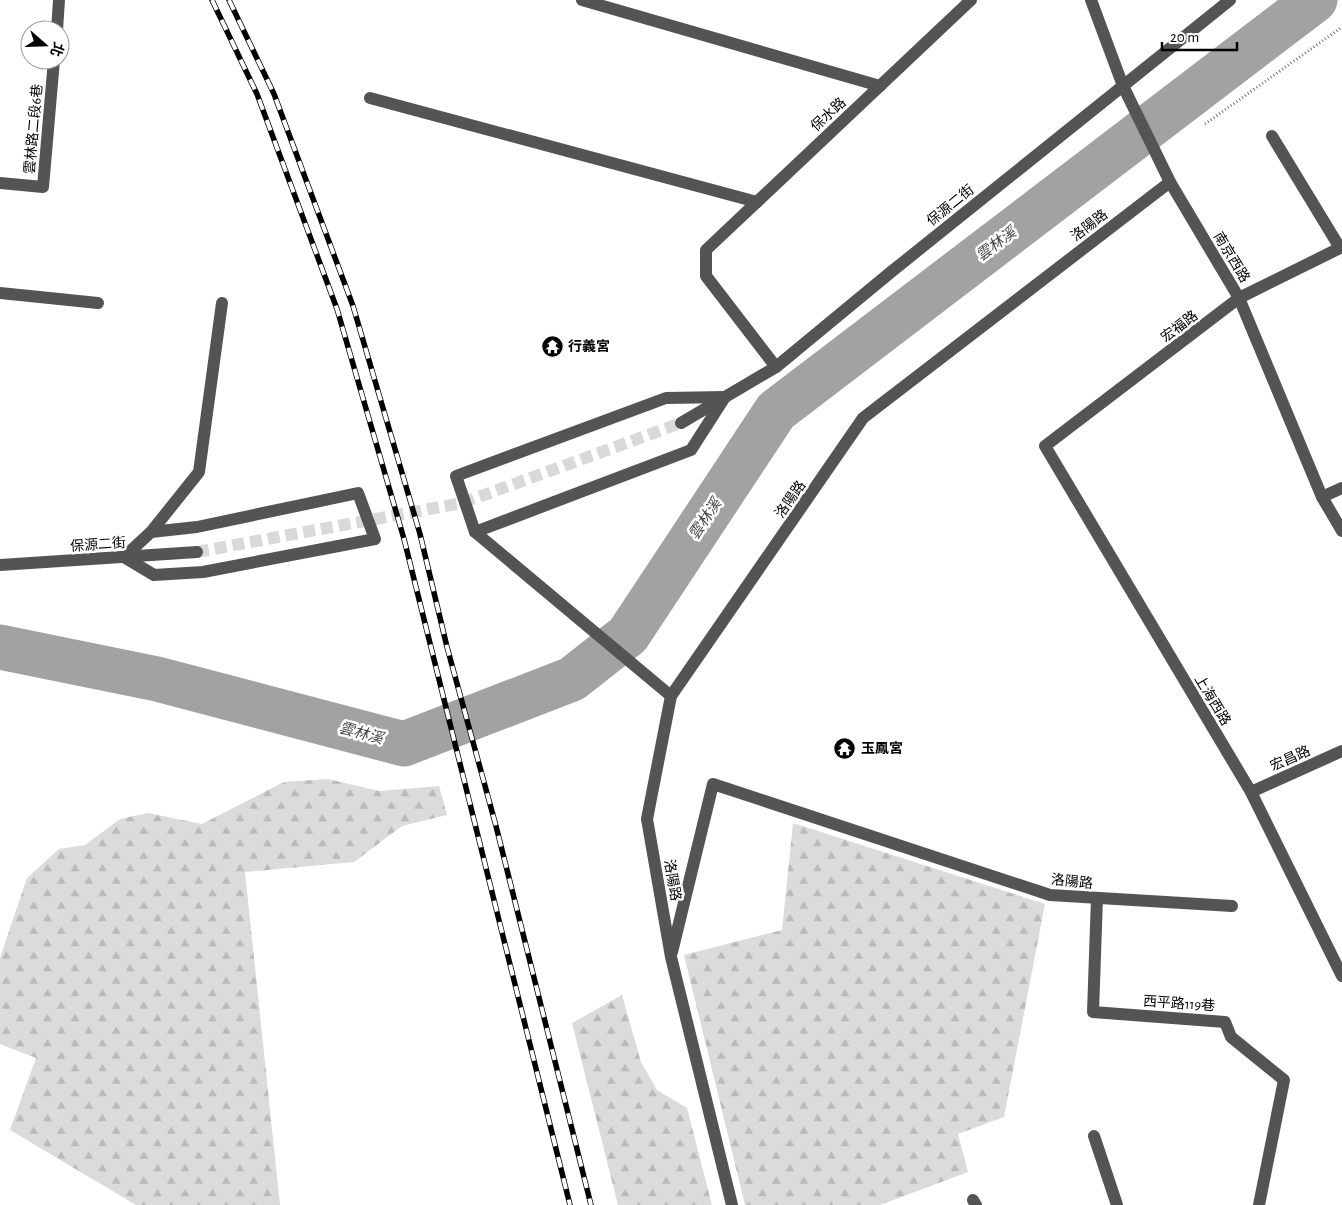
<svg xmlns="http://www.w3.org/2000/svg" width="1342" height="1205" font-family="'Alegreya Sans','Noto Sans TC',sans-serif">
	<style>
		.forest { fill: url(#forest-firs) }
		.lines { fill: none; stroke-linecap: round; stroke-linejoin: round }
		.river { stroke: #a2a2a2; stroke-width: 45 }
		.minor-tunnel { stroke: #d9d9d9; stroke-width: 12; stroke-dasharray: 12 6; stroke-linecap: butt }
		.path { stroke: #767676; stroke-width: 3; stroke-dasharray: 1 2.5; stroke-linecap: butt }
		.minor { stroke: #545454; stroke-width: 12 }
		.rail-casing { stroke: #000; stroke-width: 5.5 }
		.rail { stroke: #fff; stroke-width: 4; stroke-dasharray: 11; stroke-linecap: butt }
		.labels { text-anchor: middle; stroke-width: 5; stroke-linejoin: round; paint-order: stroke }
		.street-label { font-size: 14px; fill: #000; stroke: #fff }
		.poi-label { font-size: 14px; font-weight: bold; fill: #000; stroke: #fff; text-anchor: start }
		.water-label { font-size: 15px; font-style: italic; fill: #434343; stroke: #fff }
	</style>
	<defs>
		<pattern id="forest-firs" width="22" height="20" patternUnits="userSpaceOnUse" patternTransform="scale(1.25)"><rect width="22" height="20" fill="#dbdbdb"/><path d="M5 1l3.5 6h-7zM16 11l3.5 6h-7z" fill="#bababa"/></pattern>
	</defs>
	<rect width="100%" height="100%" fill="#fff"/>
	<g class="forest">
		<polygon points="328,779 379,791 439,786 447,815 402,826 354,862 245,872 280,1205 136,1205 10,1130 36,1058 0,1044 0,958 27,878 59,849 85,845 120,819 148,813 202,824 284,782"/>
		<polygon points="793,823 1045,904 1004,1117 958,1134 968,1172 880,1205 745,1205 684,955 782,930"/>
		<polygon points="622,995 641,1062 657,1090 687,1108 712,1205 618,1205 572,1023"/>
	</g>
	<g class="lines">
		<polyline class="river" points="0,647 157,679 404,744 572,679 628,635 776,411 1315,0"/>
		<polyline class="minor-tunnel" points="197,552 462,503 681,423"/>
		<polyline class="path" points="1205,124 1342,27"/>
		<g class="minor">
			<polyline points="582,0 880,86"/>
			<polyline points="1091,0 1123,86 1170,182 1239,298 1322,497 1342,531"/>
			<polyline points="57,30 59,0"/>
			<polyline points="370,98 757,202"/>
			<polyline points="1272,136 1340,248"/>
			<polyline points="0,183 43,187 54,60"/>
			<polyline points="1342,247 1239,298 1045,446 1251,792 1342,976"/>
			<polyline points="0,293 98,303"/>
			<polyline points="776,367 706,276 706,250 971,0"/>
			<polygon points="725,397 691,450 475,532 456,476 666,398"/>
			<polyline points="681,423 776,367 891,272 1230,0"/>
			<polygon points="358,493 375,539 203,572 154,575 124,557 151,532 197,527"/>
			<polyline points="1322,497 1342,488"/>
			<polyline points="151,532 199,472 222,303"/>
			<polyline points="475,532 671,696"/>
			<polyline points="0,565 197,552"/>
			<polyline points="1251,792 1342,751"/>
			<polyline points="1097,898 1093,1012 1225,1022 1231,1037 1284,1080 1259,1205"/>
			<polyline points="672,952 713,784 1050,895 1232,906"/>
			<polyline points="1094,1136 1117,1205"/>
			<polyline points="973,1200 976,1205"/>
			<polyline points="732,1205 671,957 647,819 671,696 863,418 1170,182"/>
		</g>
		<defs>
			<g id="rail">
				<polyline points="212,0 257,94 337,309 404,539 570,1205"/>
				<polyline points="229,0 274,94 353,306 420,534 447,647 496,826 591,1205"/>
			</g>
		</defs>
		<use href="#rail" class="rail-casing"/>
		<use href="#rail" class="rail"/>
	</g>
	<defs>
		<symbol id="temple-disc" viewBox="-11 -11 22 22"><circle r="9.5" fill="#000" stroke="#fff"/><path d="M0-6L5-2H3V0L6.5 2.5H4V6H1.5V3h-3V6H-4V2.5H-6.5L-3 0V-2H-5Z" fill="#fff"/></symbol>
	</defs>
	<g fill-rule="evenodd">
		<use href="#temple-disc" x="540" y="334" width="25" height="25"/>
		<use href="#temple-disc" x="832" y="736" width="25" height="25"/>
	</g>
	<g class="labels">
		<g class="street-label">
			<text transform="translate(828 114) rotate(-43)" y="5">保水路</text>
			<text transform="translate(33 129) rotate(-85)" y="5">雲林路二段6巷</text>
			<text transform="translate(950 205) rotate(-39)" y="5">保源二街</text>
			<text transform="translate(1089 225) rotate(-38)" y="5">洛陽路</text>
			<text transform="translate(1232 257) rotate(59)" y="5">南京西路</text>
			<text transform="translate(1179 326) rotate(-37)" y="5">宏福路</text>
			<text transform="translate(790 499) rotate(-55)" y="5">洛陽路</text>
			<text transform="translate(98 544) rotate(-4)" y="5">保源二街</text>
			<text transform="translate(1213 700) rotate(59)" y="5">上海西路</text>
			<text transform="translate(1290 758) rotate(-24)" y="5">宏昌路</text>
			<text transform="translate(673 880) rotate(80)" y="5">洛陽路</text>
			<text transform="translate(1072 881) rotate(6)" y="5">洛陽路</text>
			<text transform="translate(1179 1003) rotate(4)" y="5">西平路119巷</text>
		</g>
		<g class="poi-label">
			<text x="568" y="351">行義宮</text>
			<text x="861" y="753">玉鳳宮</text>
		</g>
		<g class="water-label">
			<text transform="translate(996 244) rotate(-37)" y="5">雲林溪</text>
			<text transform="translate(705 519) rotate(-56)" y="5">雲林溪</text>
			<text transform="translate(361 733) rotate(15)" y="5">雲林溪</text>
		</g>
	</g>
	<g transform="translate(45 45) rotate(110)"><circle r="24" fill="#ffffff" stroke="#999999"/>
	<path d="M0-4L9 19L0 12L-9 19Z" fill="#000000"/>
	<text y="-8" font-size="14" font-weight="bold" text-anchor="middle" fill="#000000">北</text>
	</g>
	<path d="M1162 42v8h75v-8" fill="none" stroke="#000000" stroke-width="2.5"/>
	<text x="1170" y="42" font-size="15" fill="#000000" stroke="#ffffff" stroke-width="4" paint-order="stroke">20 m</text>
</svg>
